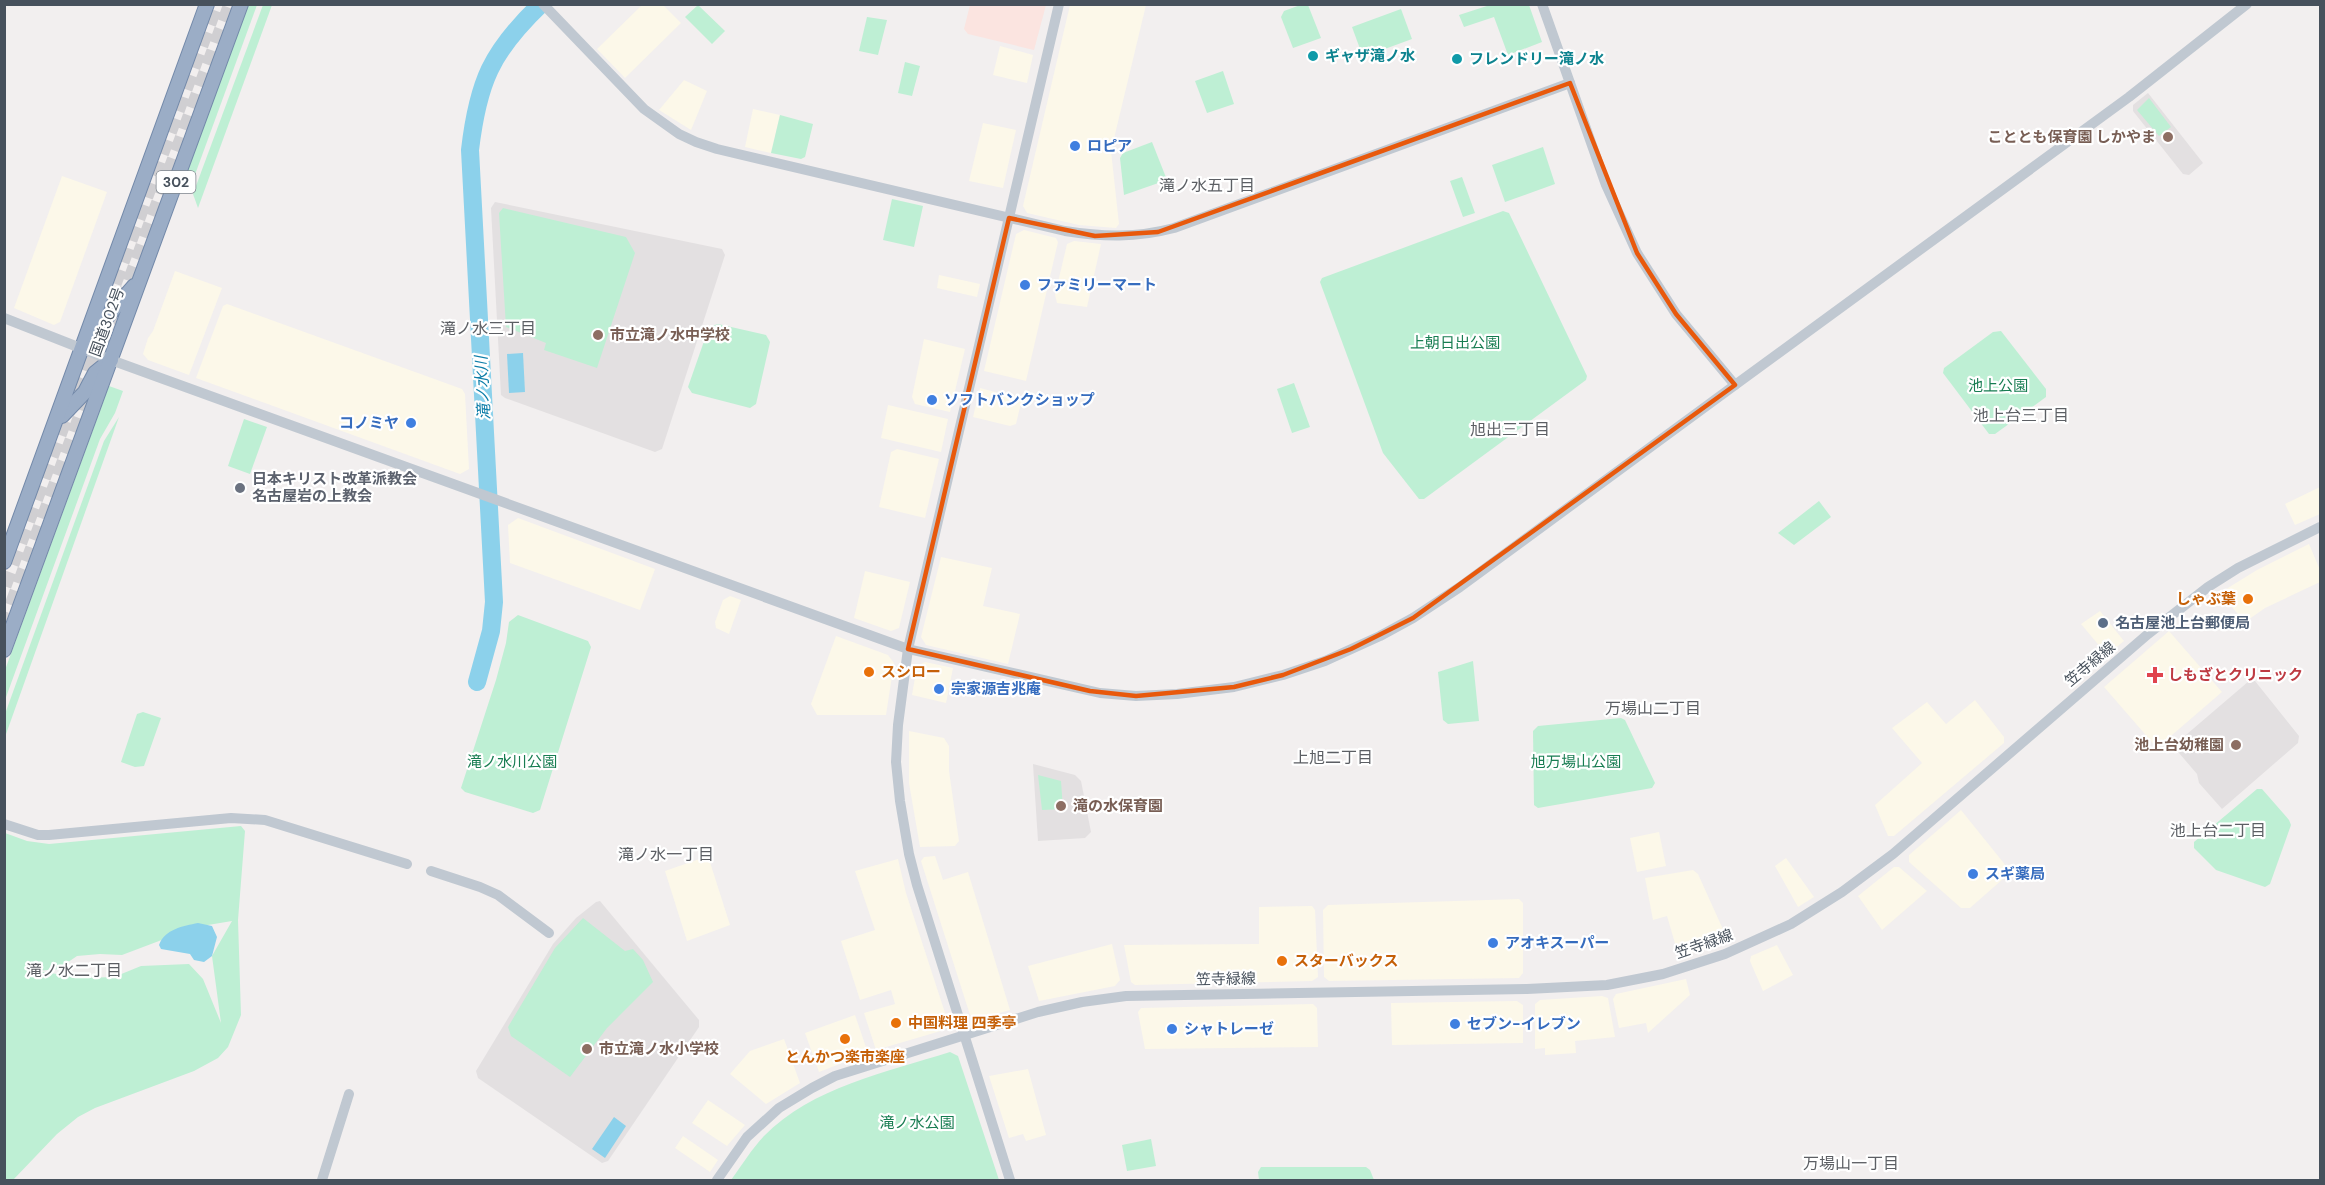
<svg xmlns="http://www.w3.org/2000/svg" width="2325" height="1185" font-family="'DM Sans','Noto Sans JP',sans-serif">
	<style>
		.commercial { fill: #fcf8e9 }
		.education { fill: #e3e0e1 }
		.medical { fill: #fbe4e0 }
		.green { fill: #beefd4; fill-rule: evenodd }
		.water { fill: #8cd1eb }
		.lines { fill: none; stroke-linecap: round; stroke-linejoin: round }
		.river { stroke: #8cd1eb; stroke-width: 18 }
		.motorway-tunnel { stroke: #d0cfd2; stroke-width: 15; stroke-dasharray: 15 8; stroke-linecap: butt }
		.trunk-casing { stroke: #7389a9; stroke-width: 16 }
		.tertiary { stroke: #c0c8d1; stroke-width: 10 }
		.trunk { stroke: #9badc6; stroke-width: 14 }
		.marked { fill: none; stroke: #e8590c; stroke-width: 4.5; stroke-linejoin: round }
		.culture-dot { fill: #0f9aa8; stroke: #fff; stroke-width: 2 }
		.education-dot { fill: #8d6e63; stroke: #fff; stroke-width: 2 }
		.shop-dot { fill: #3f7fe0; stroke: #fff; stroke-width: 2 }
		.worship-dot { fill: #6b7280; stroke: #fff; stroke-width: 2 }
		.food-dot { fill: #e8710a; stroke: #fff; stroke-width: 2 }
		.service-dot { fill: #5c6f8a; stroke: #fff; stroke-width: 2 }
		.health-dot { fill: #e0444e; stroke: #fff; stroke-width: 2 }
		.labels { text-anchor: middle; stroke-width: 4.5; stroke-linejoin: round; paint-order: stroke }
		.shield { fill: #fff; stroke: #7e858d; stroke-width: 1.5 }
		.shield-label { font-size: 14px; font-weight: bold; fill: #47515c }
		.culture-label { font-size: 15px; font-weight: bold; fill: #0d838f; stroke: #fff; text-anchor: start }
		.education-label { font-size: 15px; font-weight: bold; fill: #785e54; stroke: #fff; text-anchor: start }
		.shop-label { font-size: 15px; font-weight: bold; fill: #366cbe; stroke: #fff; text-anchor: start }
		.street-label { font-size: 15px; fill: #47515c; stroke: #fff }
		.park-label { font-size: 15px; fill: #187d52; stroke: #fff }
		.worship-label { font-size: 15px; font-weight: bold; fill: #5b616d; stroke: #fff; text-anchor: start }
		.food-label { font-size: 15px; font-weight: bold; fill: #c56008; stroke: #fff; text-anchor: start }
		.service-label { font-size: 15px; font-weight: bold; fill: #4e5e75; stroke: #fff; text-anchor: start }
		.health-label { font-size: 15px; font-weight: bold; fill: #be3a42; stroke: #fff; text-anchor: start }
		.neighbourhood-label { font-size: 16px; fill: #5c5f64; stroke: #fff }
		.water-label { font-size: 16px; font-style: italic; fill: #0e7ea9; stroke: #fff }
	</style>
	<rect width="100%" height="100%" fill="#f2efef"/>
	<g class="commercial">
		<polygon points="643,4 663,5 681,23 625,78 597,49"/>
		<polygon points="1070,5 1146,5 1111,151 1119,224 1116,228 1079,225 1027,213 1023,206"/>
		<polygon points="1000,46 1033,55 1027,83 993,75"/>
		<polygon points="684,80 707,91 691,130 659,110"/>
		<polygon points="753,109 780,115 771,153 745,147"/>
		<polygon points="983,123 1016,130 1003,188 969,181"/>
		<polygon points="62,176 107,192 60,322 54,325 14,308"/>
		<polygon points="1024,230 1056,238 1058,242 1026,381 984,371 1016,234"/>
		<polygon points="1074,241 1101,244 1087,307 1057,303 1055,295 1067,244"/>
		<polygon points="175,271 222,288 189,375 148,360 143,354 148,338 153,331"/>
		<polygon points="939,275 980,284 977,297 937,288"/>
		<polygon points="227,304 462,389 465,394 469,469 460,474 196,378 223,306"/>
		<polygon points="924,339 965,349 950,412 915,404 912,397"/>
		<polygon points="980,388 1022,399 1016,424 1010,426 973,417"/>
		<polygon points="888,405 948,419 941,452 881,438"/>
		<polygon points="897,449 939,459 925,518 879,507 891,452"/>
		<polygon points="2320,487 2320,514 2295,525 2285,504"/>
		<polygon points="518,518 655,569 640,610 510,563 508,525"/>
		<polygon points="2309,544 2320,570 2320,582 2265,608 2245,622 2223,597 2223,591 2257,570"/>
		<polygon points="941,557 992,568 983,606 1020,614 1008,664 926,645 921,637"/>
		<polygon points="865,571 910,582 899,628 891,631 854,618"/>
		<polygon points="730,596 741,600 729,634 716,628 715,622 723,600"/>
		<polygon points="2100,611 2124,641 2107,655 2081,624"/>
		<polygon points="2169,631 2222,692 2157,748 2104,687"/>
		<polygon points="836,636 888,655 894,663 886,715 817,715 811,704"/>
		<polygon points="925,662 953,668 946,703 912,695 917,666"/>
		<polygon points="1975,700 2004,737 2004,743 1894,836 1888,836 1875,805 1922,763 1892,728 1927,702 1946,724"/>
		<polygon points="909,731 944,738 949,746 949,771 959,841 955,846 920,847 909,783"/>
		<polygon points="1961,810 2011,872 1970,908 1961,908 1909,862 1909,855"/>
		<polygon points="1659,832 1666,866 1637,872 1630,838"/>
		<polygon points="708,856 730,925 687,941 665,871"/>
		<polygon points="935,856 943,880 968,872 1010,1010 978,1019 970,1015 921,861 924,857"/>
		<polygon points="1786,858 1814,897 1798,907 1775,866"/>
		<polygon points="898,859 906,893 948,1022 944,1030 876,1050 864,1013 895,1004 891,990 860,1000 841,941 875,930 855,871"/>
		<polygon points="1894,867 1899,867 1927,891 1882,930 1858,896"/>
		<polygon points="1693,870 1698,874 1726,936 1724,942 1679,957 1667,916 1653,920 1645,878"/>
		<polygon points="1519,899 1523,903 1523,973 1519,978 1329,981 1324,977 1323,910 1328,905"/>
		<polygon points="1312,906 1315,910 1318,977 1312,981 1135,985 1131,982 1124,945 1259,944 1259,907"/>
		<polygon points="1112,944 1120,980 1115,986 1039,1001 1028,966"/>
		<polygon points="1777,945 1793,975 1763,991 1750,961 1751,956"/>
		<polygon points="1686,979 1690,995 1648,1033 1646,1023 1619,1028 1613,999 1616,994"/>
		<polygon points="1602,996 1608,998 1615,1037 1575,1041 1576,1053 1545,1055 1545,1048 1535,1049 1535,1004 1540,1000"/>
		<polygon points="1517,1001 1523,1005 1523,1043 1392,1045 1391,1003"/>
		<polygon points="1313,1004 1317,1008 1318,1047 1145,1049 1138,1012 1141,1008"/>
		<polygon points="855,1015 868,1053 819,1072 805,1033"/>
		<polygon points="784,1039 800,1083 766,1104 730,1074 750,1051"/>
		<polygon points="1028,1069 1046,1135 1026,1141 1023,1134 1009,1138 989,1076"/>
		<polygon points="708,1100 745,1125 727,1146 692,1123"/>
		<polygon points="683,1136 718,1160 710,1172 675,1148"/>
	</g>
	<g class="education">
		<polygon points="2148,93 2203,163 2189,175 2183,174 2133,111 2133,105"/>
		<polygon points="495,202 722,249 725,255 662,449 655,452 505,398 501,395 491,208"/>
		<polygon points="2249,681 2255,681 2299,736 2298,743 2222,809 2199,783 2197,774 2173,746"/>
		<polygon points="1033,764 1075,775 1081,781 1091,832 1085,838 1038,841"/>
		<polygon points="600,901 699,1020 699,1027 608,1161 602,1163 478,1078 476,1071 553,944 576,918 596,902"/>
	</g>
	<polygon class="medical" points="970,5 1046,5 1034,50 968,34 964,29"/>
	<g class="green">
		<polygon points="1303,4 1308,5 1321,38 1293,48 1281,17 1284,11"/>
		<polygon points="247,5 257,5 189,191 180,187"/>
		<polygon points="263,5 272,5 198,208 193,194"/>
		<polygon points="698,5 725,31 712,44 685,17"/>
		<polygon points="1490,5 1529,5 1542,42 1508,55 1494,17 1464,27 1459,15"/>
		<polygon points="1401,9 1412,39 1363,57 1352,27"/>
		<polygon points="867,17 887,20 878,55 859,51"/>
		<polygon points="905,62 920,66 912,96 898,93"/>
		<polygon points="1223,71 1234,104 1207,113 1195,81"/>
		<polygon points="2149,98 2171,127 2159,136 2137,110"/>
		<polygon points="780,115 813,124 805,157 801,159 771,153"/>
		<polygon points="1152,142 1167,180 1124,195 1120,158 1123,153"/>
		<polygon points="1543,147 1555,184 1505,202 1492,165"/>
		<polygon points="1462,177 1475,213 1463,217 1450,181"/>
		<polygon points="892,199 923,206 914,247 883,240"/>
		<polygon points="503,208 626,237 635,253 597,368 544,350 546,343 506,327 499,213"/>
		<polygon points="1503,211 1509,213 1587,376 1586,380 1424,499 1419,499 1383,453 1320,282 1322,278"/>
		<polygon points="718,324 766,335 770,342 756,404 750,408 692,393 688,387 709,327"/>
		<polygon points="2001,331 2046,389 2046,397 1995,434 1989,434 1943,373 1944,368 1993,332"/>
		<polygon points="1294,383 1310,427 1292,433 1277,389"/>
		<polygon points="109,386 123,391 115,413 100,439 5,700 5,670"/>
		<polygon points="119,417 5,737 5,714 104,441"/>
		<polygon points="244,419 267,427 250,474 228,466"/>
		<polygon points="1819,501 1831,517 1794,545 1778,533"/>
		<polygon points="518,615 588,641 591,647 540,810 533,813 465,792 461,788 496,680 506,643 509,622"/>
		<polygon points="1473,661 1479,721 1448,724 1443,720 1438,672"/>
		<polygon points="143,712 161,718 144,766 135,767 121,762 137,714"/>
		<polygon points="1621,718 1625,720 1655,783 1652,788 1538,808 1534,805 1533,731 1538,726"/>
		<polygon points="1038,775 1061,781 1063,809 1042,810"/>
		<polygon points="2257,789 2262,789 2289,820 2291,825 2270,884 2265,887 2216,870 2194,848 2194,842"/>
		<path d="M 241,826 L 245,831 L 238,920 L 241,1015 L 228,1047 L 218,1058 L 194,1071 L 95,1108 L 78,1117 L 57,1134 L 13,1180 L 5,1180 L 5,833 L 27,841 L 49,844 ZM 232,921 L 212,956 L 221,1023 L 203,979 L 189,964 L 141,966 L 114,977 L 83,978 L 37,971 L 58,969 L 77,956 L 100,954 L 122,955 L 196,927 Z"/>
		<polygon points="583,918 625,951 633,949 643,960 653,982 607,1028 570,1077 511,1036 508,1027 555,948"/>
		<path d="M 950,1052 L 958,1056 L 999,1180 L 731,1180 C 742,1165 751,1150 764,1136 C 812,1087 887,1072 950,1052 Z"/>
		<polygon points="1151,1139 1156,1166 1127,1171 1122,1145"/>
		<polygon points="1261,1167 1366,1167 1370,1170 1374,1180 1259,1180 1258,1172"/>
	</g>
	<g class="water">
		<polygon points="523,353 525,392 509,393 507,354"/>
		<path d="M 198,923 L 212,926 L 217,937 L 212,956 L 204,962 L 194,960 L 190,954 L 161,949 L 159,945 C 165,929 183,926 198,923 Z"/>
		<polygon points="614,1117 626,1126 605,1158 592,1149"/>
	</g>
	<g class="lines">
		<path class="river" d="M 477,682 L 491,631 L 494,602 L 470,150 C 478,82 491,52 541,4"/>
		<g class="motorway-tunnel">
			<polyline points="4,586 216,4"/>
			<polyline points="4,627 231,4"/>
		</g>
		<defs>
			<g id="trunk">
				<polyline points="83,348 94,341 107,317 134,286"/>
				<polyline points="62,416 85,392 95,373 111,360"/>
				<polyline points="4,562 207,4"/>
				<polyline points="4,650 241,4"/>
			</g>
		</defs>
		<use href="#trunk" class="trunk-casing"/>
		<g class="tertiary">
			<polyline points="1542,4 1570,83"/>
			<path d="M 4,318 L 111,360 L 908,649 L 1100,693 L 1136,696 L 1177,694 L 1234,687 L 1283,675 L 1325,661 L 1380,636 L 1413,618 L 1460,587 L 1735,385 L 1676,314 L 1637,253 L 1606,185 L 1570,83 L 1174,228 C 1136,238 1103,237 1065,231 L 717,149 L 696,142 L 679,134 L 644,109 L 543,4"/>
			<polyline points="1735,385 2129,97 2247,4"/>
			<polyline points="4,824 38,835 49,835 231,818 265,820 407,864"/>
			<polyline points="431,871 480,887 498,895 549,933"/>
			<polyline points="322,1180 349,1094"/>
			<polyline points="717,1180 747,1137 779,1108 812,1088 835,1076 1038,1012 1082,1002 1126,996 1527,989 1607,985 1663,974 1725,954 1791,924 1842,892 1893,854 2148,634 2208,587 2238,568 2320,527"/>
			<polyline points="1010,1180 917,885 909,854 900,801 896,762 898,725 908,649 1059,4"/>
		</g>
		<use href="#trunk" class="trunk"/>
	</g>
	<path class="marked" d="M 1570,83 L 1637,253 L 1676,314 L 1735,385 L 1413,618 L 1351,649 L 1283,675 L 1234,687 L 1136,696 L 1090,691 L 908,649 L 1009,218 L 1095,236 L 1158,232 Z"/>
	<g class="culture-dot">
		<circle cx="1313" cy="56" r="6"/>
		<circle cx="1457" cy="59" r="6"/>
	</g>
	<g class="education-dot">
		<circle cx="2168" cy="137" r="6"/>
		<circle cx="598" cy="335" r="6"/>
		<circle cx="2236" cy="745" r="6"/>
		<circle cx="1061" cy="806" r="6"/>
		<circle cx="587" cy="1049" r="6"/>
	</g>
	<g class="shop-dot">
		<circle cx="1075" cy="146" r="6"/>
		<circle cx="1025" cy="285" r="6"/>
		<circle cx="932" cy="400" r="6"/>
		<circle cx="411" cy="423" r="6"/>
		<circle cx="939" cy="689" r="6"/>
		<circle cx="1973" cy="874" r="6"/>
		<circle cx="1493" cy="943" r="6"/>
		<circle cx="1455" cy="1024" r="6"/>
		<circle cx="1172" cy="1029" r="6"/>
	</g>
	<circle class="worship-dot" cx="240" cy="488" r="6"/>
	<g class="food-dot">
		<circle cx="2248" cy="599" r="6"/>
		<circle cx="869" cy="672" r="6"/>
		<circle cx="1282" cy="961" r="6"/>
		<circle cx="896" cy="1023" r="6"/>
		<circle cx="845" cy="1039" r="6"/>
	</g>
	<circle class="service-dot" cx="2103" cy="623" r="6"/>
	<path class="health-dot" d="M2152 666h6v6h6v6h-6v6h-6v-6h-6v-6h6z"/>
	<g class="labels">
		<rect class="shield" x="156.5" y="171" width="39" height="22" rx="4.5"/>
		<g class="shield-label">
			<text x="176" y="187">302</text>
		</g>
		<g class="culture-label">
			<text x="1325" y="61">ギャザ滝ノ水</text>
			<text x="1469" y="64">フレンドリー滝ノ水</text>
		</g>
		<g class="education-label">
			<text x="2156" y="142" text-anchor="end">こととも保育園 しかやま</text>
			<text x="610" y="340">市立滝ノ水中学校</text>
			<text x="2224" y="750" text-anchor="end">池上台幼稚園</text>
			<text x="1073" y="811">滝の水保育園</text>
			<text x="599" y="1054">市立滝ノ水小学校</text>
		</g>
		<g class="shop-label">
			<text x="1087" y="151">ロピア</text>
			<text x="1037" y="290">ファミリーマート</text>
			<text x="944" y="405">ソフトバンクショップ</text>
			<text x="399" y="428" text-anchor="end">コノミヤ</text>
			<text x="951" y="694">宗家源吉兆庵</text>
			<text x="1985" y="879">スギ薬局</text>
			<text x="1505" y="948">アオキスーパー</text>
			<text x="1467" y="1029">セブン-イレブン</text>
			<text x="1184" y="1034">シャトレーゼ</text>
		</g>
		<g class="street-label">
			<text transform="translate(107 322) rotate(-70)" y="5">国道302号</text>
			<text transform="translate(2090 664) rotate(-40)" y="5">笠寺緑線</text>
			<text transform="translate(1704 944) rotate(-19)" y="5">笠寺緑線</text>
			<text transform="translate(1226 979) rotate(-1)" y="5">笠寺緑線</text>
		</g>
		<g class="park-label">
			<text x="1455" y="348">上朝日出公園</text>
			<text x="1998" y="391">池上公園</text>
			<text x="512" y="767">滝ノ水川公園</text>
			<text x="1576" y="767">旭万場山公園</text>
			<text x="917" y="1128">滝ノ水公園</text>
		</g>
		<g class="worship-label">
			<text x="252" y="484">日本キリスト改革派教会<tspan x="252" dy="17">名古屋岩の上教会</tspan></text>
		</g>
		<g class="food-label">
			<text x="2236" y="604" text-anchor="end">しゃぶ葉</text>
			<text x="881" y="677">スシロー</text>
			<text x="1294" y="966">スターバックス</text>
			<text x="908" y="1028">中国料理 四季亭</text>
			<text x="845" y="1062" text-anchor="middle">とんかつ楽市楽座</text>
		</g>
		<g class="service-label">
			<text x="2115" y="628">名古屋池上台郵便局</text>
		</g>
		<g class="health-label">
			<text x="2168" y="680">しもざとクリニック</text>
		</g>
		<g class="neighbourhood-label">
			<text x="1207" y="191">滝ノ水五丁目</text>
			<text x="488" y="334">滝ノ水三丁目</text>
			<text x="2021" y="421">池上台三丁目</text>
			<text x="1510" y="435">旭出三丁目</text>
			<text x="1653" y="714">万場山二丁目</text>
			<text x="1333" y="763">上旭二丁目</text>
			<text x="2218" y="836">池上台二丁目</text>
			<text x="666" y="860">滝ノ水一丁目</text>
			<text x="74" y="976">滝ノ水二丁目</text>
			<text x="1851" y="1169">万場山一丁目</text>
		</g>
		<g class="water-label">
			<text transform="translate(482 388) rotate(-93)" y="6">滝ノ水川</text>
		</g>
	</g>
	<rect width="2325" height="1185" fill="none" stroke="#47515c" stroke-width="12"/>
</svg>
